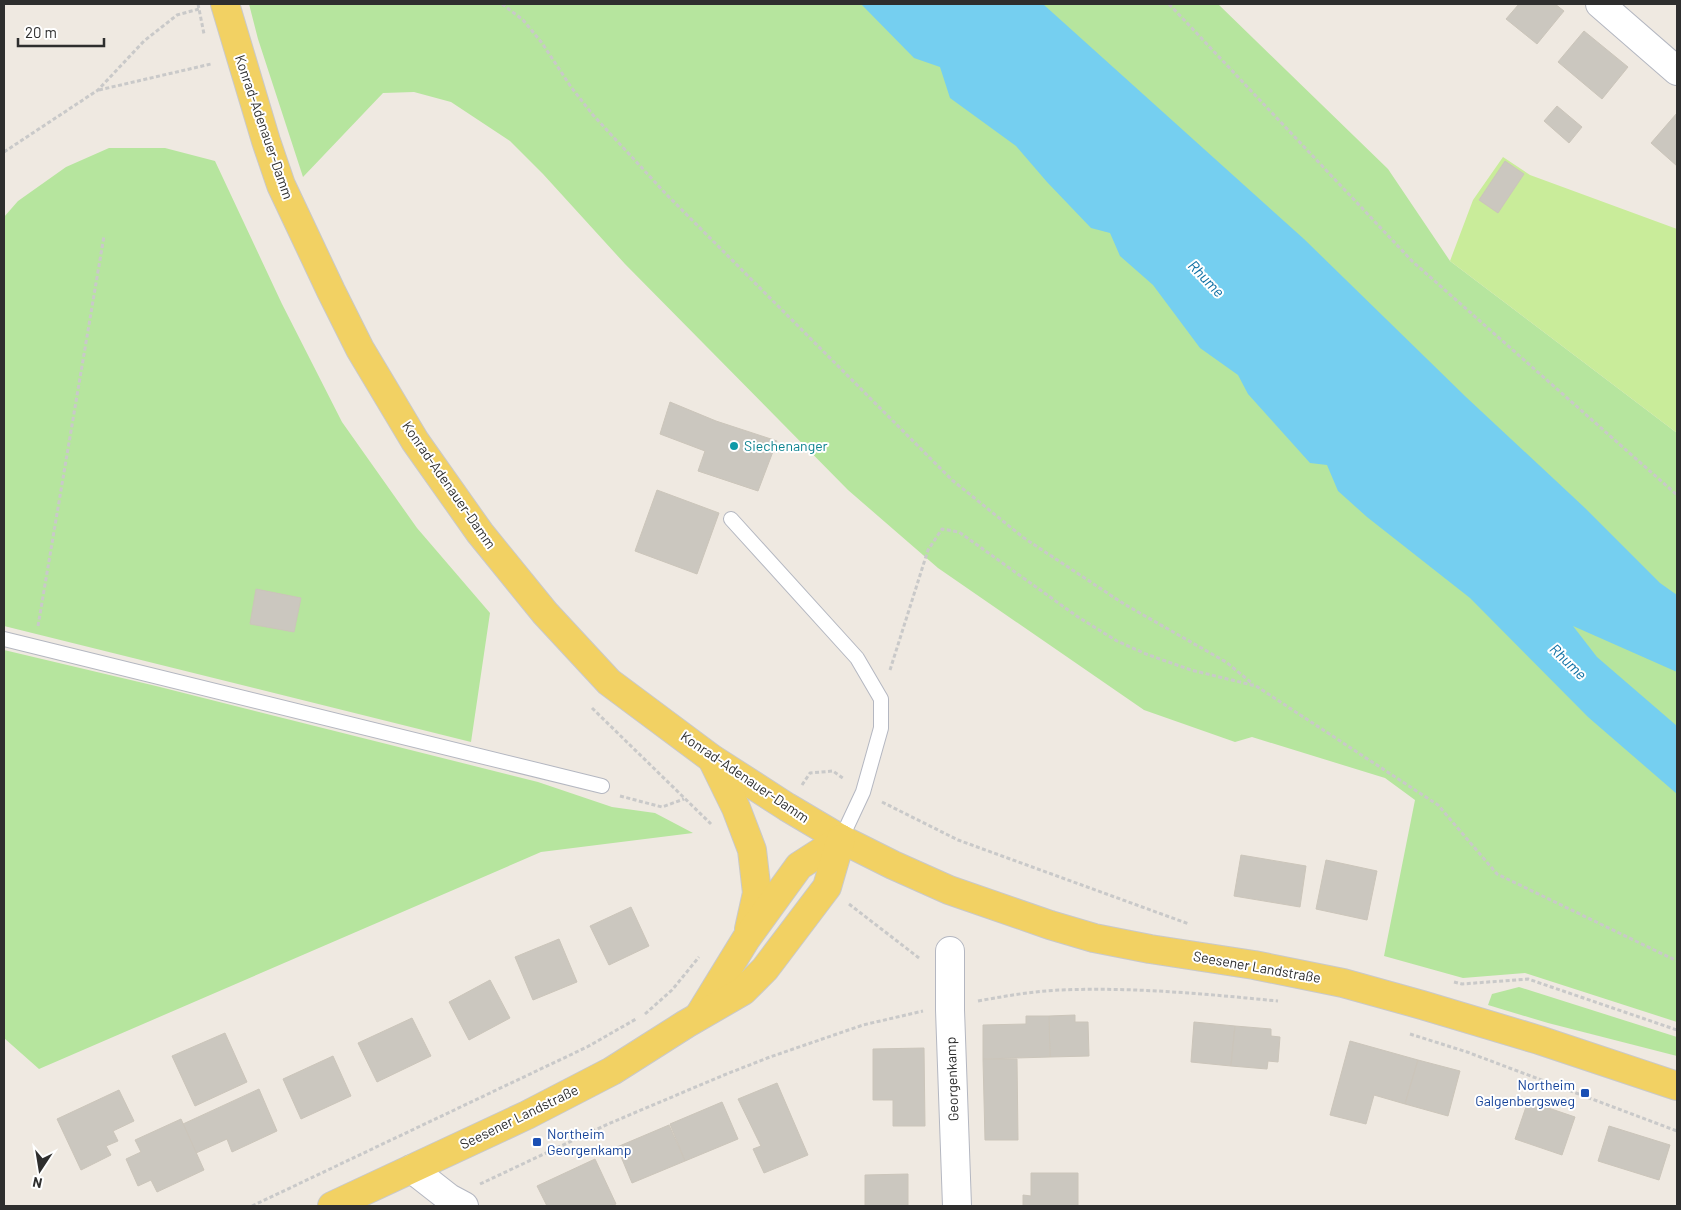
<svg xmlns="http://www.w3.org/2000/svg" width="1681" height="1210" font-family="Barlow,sans-serif">
	<style>
		.green { fill: #b6e59e }
		.pitch { fill: #c9ec9a }
		.water { fill: #75cff0 }
		.building { fill: #cbc7bf; stroke: #cbc5ba }
		.lines { fill: none; stroke-linecap: round; stroke-linejoin: round }
		.lane-casing { stroke: #b4b7c1; stroke-width: 16 }
		.street-casing { stroke: #b4b7c1; stroke-width: 30 }
		.primary-casing { stroke: #c9c9c9; stroke-width: 30 }
		.path { stroke: #c9c9c9; stroke-width: 3; stroke-dasharray: 4 2.5; stroke-linecap: butt }
		.lane { stroke: #fff; stroke-width: 14 }
		.street { stroke: #fff; stroke-width: 28 }
		.primary { stroke: #f2d163; stroke-width: 28 }
		.path-bridge { stroke: #c9c9c9; stroke-width: 3; stroke-dasharray: 4 2.5; stroke-linecap: butt }
		.culture-dot { fill: #0f9aa8; stroke: #fff; stroke-width: 2 }
		.transit-dot { fill: #1a4fb4; stroke: #fff; stroke-width: 2 }
		.labels { text-anchor: middle; stroke-width: 4; stroke-linejoin: round; paint-order: stroke }
		.street-label { font-size: 14px; fill: #2e2e2e; stroke: #fff }
		.culture-label { font-size: 14px; fill: #0d838f; stroke: #fff; text-anchor: start }
		.transit-label { font-size: 14px; fill: #164399; stroke: #fff; text-anchor: end }
		.water-label { font-size: 15px; font-style: italic; fill: #0d6fa3; stroke: #fff }
	</style>
	<rect width="100%" height="100%" fill="#efe9e1"/>
	<g class="green">
		<polygon points="249,4 1218,4 1388,169 1450,261 1677,433 1677,1022 1525,973 1463,978 1384,956 1415,800 1385,778 1252,737 1235,742 1144,710 938,568 848,490 625,264 543,174 510,141 451,102 414,92 383,93 303,177 258,39"/>
		<polygon points="109,148 165,148 215,161 282,304 342,422 417,528 490,613 471,742 4,626 4,217 18,201 66,167"/>
		<polygon points="4,650 156,686 538,782 612,807 655,813 693,833 541,852 39,1069 4,1038"/>
		<polygon points="1519,987 1677,1037 1677,1056 1548,1023 1488,1005 1492,994"/>
	</g>
	<polygon class="pitch" points="1503,157 1530,175 1677,229 1677,433 1450,261 1473,200"/>
	<polygon class="water" points="861,4 1043,4 1304,239 1466,397 1585,508 1660,583 1677,595 1677,672 1573,626 1597,657 1677,726 1677,794 1588,717 1470,598 1367,517 1338,491 1327,465 1310,463 1248,394 1238,375 1200,348 1153,285 1120,256 1110,233 1091,228 1047,182 1016,146 950,98 940,67 914,58"/>
	<g class="building">
		<polygon points="1519,4 1555,4 1564,11 1537,44 1506,19"/>
		<polygon points="1584,31 1628,67 1602,99 1558,62"/>
		<polygon points="1557,106 1582,127 1569,143 1544,121"/>
		<polygon points="1677,113 1677,166 1651,143"/>
		<polygon points="1505,161 1524,174 1498,213 1479,200"/>
		<polygon points="670,402 716,421 777,441 758,491 698,471 705,451 660,434"/>
		<polygon points="657,490 719,513 697,574 635,551"/>
		<polygon points="256,589 301,598 294,632 250,624"/>
		<polygon points="1241,855 1306,866 1300,907 1234,896"/>
		<polygon points="1326,860 1377,871 1367,920 1316,909"/>
		<polygon points="631,907 649,946 609,965 590,926"/>
		<polygon points="559,939 577,982 533,1000 515,957"/>
		<polygon points="490,980 510,1018 469,1040 449,1002"/>
		<polygon points="1075,1015 1075,1022 1088,1022 1089,1056 1050,1057 1049,1016"/>
		<polygon points="1026,1016 1049,1016 1050,1057 983,1059 983,1025 1026,1024"/>
		<polygon points="412,1018 431,1056 377,1082 358,1043"/>
		<polygon points="1194,1022 1235,1026 1231,1066 1191,1062"/>
		<polygon points="1235,1026 1271,1029 1271,1036 1280,1037 1278,1062 1268,1061 1267,1069 1231,1066"/>
		<polygon points="225,1033 247,1082 195,1106 172,1056"/>
		<polygon points="1350,1041 1418,1060 1405,1104 1374,1095 1366,1124 1330,1115"/>
		<polygon points="924,1048 925,1126 893,1126 893,1100 873,1100 873,1049"/>
		<polygon points="333,1056 351,1096 301,1119 283,1079"/>
		<polygon points="983,1059 1017,1059 1018,1140 985,1140"/>
		<polygon points="1418,1060 1460,1071 1448,1116 1405,1104"/>
		<polygon points="777,1083 808,1155 764,1173 753,1149 761,1146 738,1099"/>
		<polygon points="259,1089 277,1131 232,1152 227,1139 196,1153 183,1124"/>
		<polygon points="119,1090 134,1121 113,1131 118,1141 106,1146 111,1155 81,1170 57,1119"/>
		<polygon points="1528,1101 1575,1117 1562,1155 1515,1139"/>
		<polygon points="722,1102 738,1139 685,1161 670,1124"/>
		<polygon points="181,1119 204,1170 157,1192 151,1180 138,1186 126,1159 141,1152 135,1140"/>
		<polygon points="669,1125 685,1161 632,1183 617,1147"/>
		<polygon points="1609,1126 1670,1145 1659,1180 1598,1161"/>
		<polygon points="595,1159 616,1204 611,1206 547,1206 537,1186"/>
		<polygon points="1031,1173 1078,1173 1078,1206 1023,1206 1023,1195 1031,1196"/>
		<polygon points="908,1174 908,1206 865,1206 865,1175"/>
	</g>
	<g class="lines">
		<defs>
			<g id="lane">
				<polyline points="731,519 857,658 881,699 881,728 863,792 841,839"/>
				<polyline points="4,639 602,786"/>
			</g>
			<g id="street">
				<polyline points="1600,4 1677,71"/>
				<polyline points="950,951 950,1010 957,1206"/>
				<polyline points="412,1169 449,1198 464,1206"/>
			</g>
			<g id="primary">
				<polyline points="225,4 266,141 281,185 331,291 360,349 415,441 480,533 545,613 609,682 711,758 787,807 841,839 893,865 949,890 1050,925 1094,938 1150,949 1254,965 1343,983 1422,1005 1539,1040 1677,1086"/>
				<polyline points="712,759 736,808 752,850 757,893 749,929"/>
				<polyline points="700,1014 746,939 799,866 841,839"/>
				<polyline points="332,1206 527,1115 612,1071 686,1024 743,991 765,969 827,887 841,839"/>
			</g>
		</defs>
		<use href="#lane" class="lane-casing"/>
		<use href="#street" class="street-casing"/>
		<use href="#primary" class="primary-casing"/>
		<g class="path">
			<polyline points="502,4 523,20 542,43 571,87 593,115 666,194 952,480 1024,538 1124,604 1226,662 1253,684"/>
			<polyline points="1169,4 1412,261 1677,495"/>
			<polyline points="99,90 211,64"/>
			<polyline points="4,152 98,90 144,41 177,15 199,9"/>
			<polyline points="38,626 104,236"/>
			<polyline points="890,670 928,550 942,529 959,532 1078,617 1117,641 1146,654 1191,670 1256,686 1438,805 1497,874 1677,961"/>
			<polyline points="592,708 711,824"/>
			<polyline points="802,785 810,773 833,771 844,779"/>
			<polyline points="620,796 662,807 684,799"/>
			<polyline points="882,802 958,840 1189,924"/>
			<polyline points="849,904 919,958"/>
			<polyline points="1454,982 1462,984 1528,979 1677,1030"/>
			<path d="M 978,1001 C 1006,996 1033,991 1061,990 C 1134,987 1206,994 1278,1001"/>
			<polyline points="645,1014 672,990 699,957"/>
			<polyline points="1410,1034 1467,1052 1677,1131"/>
			<polyline points="480,1184 608,1124 724,1075 770,1057 863,1025 923,1011"/>
			<polyline points="252,1206 587,1047 636,1019"/>
		</g>
		<use href="#lane" class="lane"/>
		<use href="#street" class="street"/>
		<use href="#primary" class="primary"/>
		<polyline class="path-bridge" points="198,4 204,34"/>
	</g>
	<circle class="culture-dot" cx="734" cy="446" r="5"/>
	<g class="transit-dot">
		<rect x="1580" y="1088" width="10" height="10" rx="2.5"/>
		<rect x="532" y="1137" width="10" height="10" rx="2.5"/>
	</g>
	<g class="labels">
		<g class="street-label">
			<text transform="translate(264 127) rotate(71)" y="5">Konrad-Adenauer-Damm</text>
			<text transform="translate(449 485) rotate(55)" y="5">Konrad-Adenauer-Damm</text>
			<text transform="translate(745 777) rotate(34)" y="5">Konrad-Adenauer-Damm</text>
			<text transform="translate(1257 967) rotate(10)" y="5">Seesener Landstraße</text>
			<text transform="translate(952 1079) rotate(-92)" y="5">Georgenkamp</text>
			<text transform="translate(519 1117) rotate(-26)" y="5">Seesener Landstraße</text>
		</g>
		<g class="culture-label">
			<text x="744" y="451">Siechenanger</text>
		</g>
		<g class="transit-label">
			<text x="1575" y="1090">Northeim<tspan x="1575" dy="16">Galgenbergsweg</tspan></text>
			<text x="547" y="1139" text-anchor="start">Northeim<tspan x="547" dy="16">Georgenkamp</tspan></text>
		</g>
		<g class="water-label">
			<text transform="translate(1206 279) rotate(46)" y="5">Rhume</text>
			<text transform="translate(1568 662) rotate(44)" y="5">Rhume</text>
		</g>
	</g>
	<rect width="1681" height="1210" fill="none" stroke="#2e2e2e" stroke-width="10"/>
	<g transform="translate(40 1170) rotate(192)" stroke="#ffffff" stroke-width="4" paint-order="stroke">
	<path d="M0-4L9 19L0 12L-9 19Z" fill="#2e2e2e"/>
	<text y="-8" font-size="14" font-weight="bold" text-anchor="middle" fill="#2e2e2e">N</text>
	</g>
	<path d="M18 38v8h86v-8" fill="none" stroke="#2e2e2e" stroke-width="2.5"/>
	<text x="25" y="38" font-size="15" fill="#2e2e2e" stroke="#ffffff" stroke-width="4" paint-order="stroke">20 m</text>
</svg>
